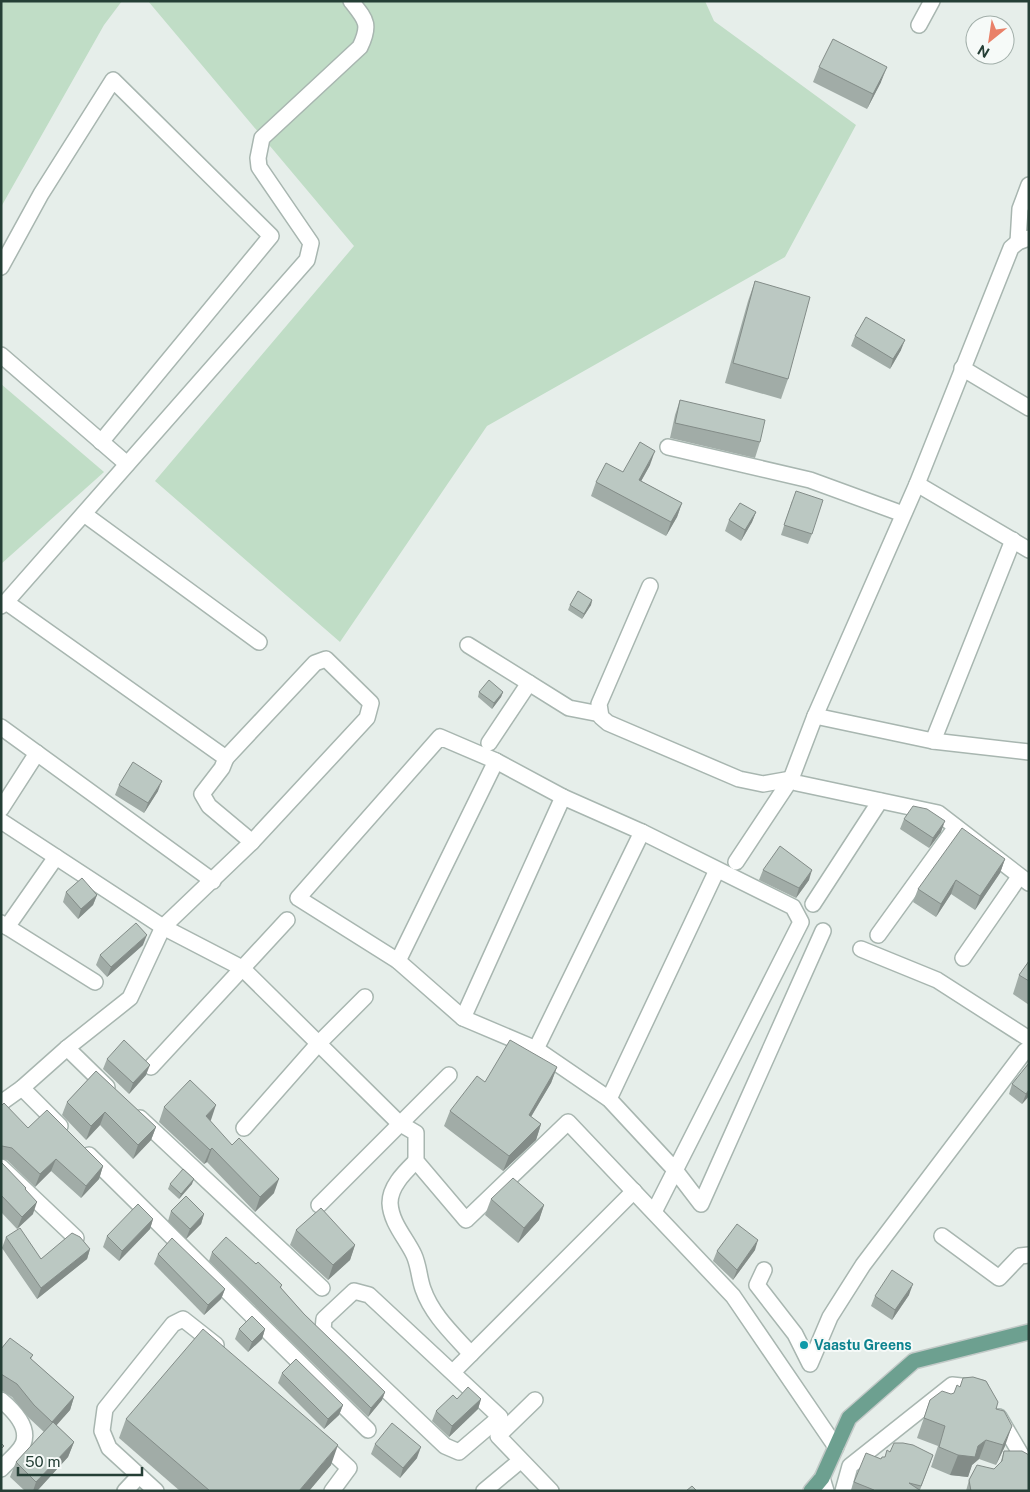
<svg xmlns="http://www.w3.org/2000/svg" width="1030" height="1492" font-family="'Public Sans',sans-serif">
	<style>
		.green { fill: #c0ddc6 }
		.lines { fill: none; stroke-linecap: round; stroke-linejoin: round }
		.minor-casing { stroke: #a8b6b0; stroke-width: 18 }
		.major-casing { stroke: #c2c9c7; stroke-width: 18 }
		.minor { stroke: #fff; stroke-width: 15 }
		.major { stroke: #6da090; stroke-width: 15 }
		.wall { fill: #a1aca7 }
		.shaded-wall { fill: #838c88 }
		.building { fill: #bbc8c2; stroke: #838c88 }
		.culture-dot { fill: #0f9aa8; stroke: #f6faf8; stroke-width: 2 }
		.labels { text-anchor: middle; stroke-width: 4; stroke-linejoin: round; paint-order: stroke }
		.culture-label { font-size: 14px; font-weight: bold; fill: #0d838f; stroke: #f6faf8; text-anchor: start }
	</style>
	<rect width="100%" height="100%" fill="#e6eeea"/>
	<g class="green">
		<polygon points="1,1 122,1 104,25 1,207"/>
		<polygon points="148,1 705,1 714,21 856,125 785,257 487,426 340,642 155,481 354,246"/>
		<polygon points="1,384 104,472 1,564"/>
	</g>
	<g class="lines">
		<defs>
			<g id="minor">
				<polyline points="919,25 932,1"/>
				<polyline points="1029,238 1018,242 1011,248 917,484 815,716 791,779 797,783 938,813 1029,883"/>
				<polyline points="1018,242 1020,209 1029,185"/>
				<polyline points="1,267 41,194 113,80 271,236 101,442"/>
				<polyline points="1,355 127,464"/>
				<polyline points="962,368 1029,408"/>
				<polyline points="668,447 810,480 903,514"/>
				<polyline points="917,484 1029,550"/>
				<polyline points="84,514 259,642"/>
				<polyline points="650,586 599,704 601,717 608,723 739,779 763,784 791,779"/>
				<path d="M 6,602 L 307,260 L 311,243 L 259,167 L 258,158 L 262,138 L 360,47 C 371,24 366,20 351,1"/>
				<polyline points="1,606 6,602 226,758 222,768 202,794 209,806 252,842"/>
				<polyline points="468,645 569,708 600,714"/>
				<polyline points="815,716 933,741 1029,752"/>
				<polyline points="1,727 213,881"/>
				<polyline points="933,741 1013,540"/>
				<polyline points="489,743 529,683"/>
				<polyline points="1,809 37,753"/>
				<polyline points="1,821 163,927 242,968 399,1123 416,1133 416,1161 466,1220 568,1122 733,1296 836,1447"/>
				<polyline points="736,862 791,779"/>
				<polyline points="813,904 880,801"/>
				<polyline points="1,923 95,982"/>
				<polyline points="7,927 56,857"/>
				<polyline points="878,935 956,827"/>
				<polyline points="861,949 937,980 1029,1039"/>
				<polyline points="963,958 1019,877"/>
				<polyline points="398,961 496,761"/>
				<polyline points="463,1018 563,797"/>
				<polyline points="67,1048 107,1087"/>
				<polyline points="536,1049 642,832"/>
				<polyline points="151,1067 287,920"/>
				<polyline points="22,1088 60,1126"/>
				<polyline points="609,1099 717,870"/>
				<polyline points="1,1103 22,1088 67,1048 130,998 163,927 252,842 367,718 371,703 326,659 315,663 226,758"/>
				<polyline points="140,1118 322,1288"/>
				<polyline points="244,1128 318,1044 365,997"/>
				<polyline points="89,1155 368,1430"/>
				<path d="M 416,1161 C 405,1172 390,1186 390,1203 C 391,1223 406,1238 414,1255 C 419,1266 419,1278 423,1289 C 432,1315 453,1334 471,1354"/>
				<polyline points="1,1167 76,1238"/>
				<polyline points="319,1205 449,1075"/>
				<polyline points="654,1212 801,922 793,907 642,832 563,797 496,761 440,737 298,898 398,961 463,1018 536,1049 609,1099 675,1170 701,1204 823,931"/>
				<polyline points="942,1236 999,1278 1020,1256 1029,1255"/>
				<polyline points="764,1270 757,1285 795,1334 810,1364 830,1317 863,1265 1025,1051"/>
				<polygon points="354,1291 369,1295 500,1417 459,1452 445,1446 323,1330 324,1319"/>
				<polyline points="453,1372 634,1191"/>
				<path d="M 1,1400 C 13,1410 30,1427 23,1444 C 19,1453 7,1462 1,1469"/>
				<polyline points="535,1400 498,1436 551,1491"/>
				<polyline points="999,1417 1029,1468"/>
				<polyline points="321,1442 349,1468 332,1491"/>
				<polyline points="822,1478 826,1491"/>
				<polyline points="125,1491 139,1476"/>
				<polyline points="156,1491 109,1448 102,1431 105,1409 173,1324 183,1319 216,1345"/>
				<polyline points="484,1491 520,1461"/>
				<polyline points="843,1491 850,1466 952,1385 980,1388"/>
			</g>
			<polyline id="major" points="811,1491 822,1478 849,1418 914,1361 1029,1332"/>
		</defs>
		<use href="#minor" class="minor-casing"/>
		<use href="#major" class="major-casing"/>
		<use href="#minor" class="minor"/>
		<use href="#major" class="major"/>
	</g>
	<g class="wall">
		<polygon points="819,67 881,82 867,109 813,82"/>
		<polygon points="755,281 788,379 781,399 725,383 748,301"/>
		<polygon points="855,336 901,350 890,369 851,346"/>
		<polygon points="680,400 760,442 755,458 670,438 675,415"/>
		<polygon points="650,465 641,481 682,503 677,517 666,536 591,496 596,482 623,472"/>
		<polygon points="792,501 812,534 808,544 781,535"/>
		<polygon points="756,512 752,522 741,541 725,531 729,520"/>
		<polygon points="592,600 591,605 582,619 568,610 570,605"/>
		<polygon points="479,692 503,692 501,697 492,709 478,697"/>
		<polygon points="119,785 158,791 144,813 115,795"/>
		<polygon points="904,819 941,832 929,848 900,829"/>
		<polygon points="1005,859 1000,873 975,910 951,894 936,917 913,902 918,889"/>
		<polygon points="763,870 809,880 796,898 759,880"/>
		<polygon points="66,892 97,895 93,905 78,919 63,902"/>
		<polygon points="143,945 107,977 96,965 100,955"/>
		<polygon points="1029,961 1029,1005 1013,994 1019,975"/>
		<polygon points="107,1059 146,1075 129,1094 103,1069"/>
		<polygon points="1029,1063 1029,1096 1022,1104 1009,1094 1012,1084"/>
		<polygon points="557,1067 551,1083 531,1117 541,1124 536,1140 503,1171 444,1126 450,1111 485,1082"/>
		<polygon points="96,1071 156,1127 151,1140 133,1159 100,1125 86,1140 62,1115 67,1102"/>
		<polygon points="1,1106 28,1128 103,1166 99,1179 81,1198 51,1171 35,1187 7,1160 1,1159"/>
		<polygon points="164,1107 211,1120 210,1121 274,1193 255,1212 207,1162 204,1164 159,1122"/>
		<polygon points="1,1162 26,1189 33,1214 17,1229 1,1212"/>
		<polygon points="170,1184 192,1184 179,1199 168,1189"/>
		<polygon points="491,1199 544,1205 539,1220 518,1243 485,1215"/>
		<polygon points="171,1211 204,1214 201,1224 186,1239 168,1221"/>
		<polygon points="153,1219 150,1229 119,1261 103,1247 107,1236"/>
		<polygon points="296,1230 355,1245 350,1260 328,1280 290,1245"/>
		<polygon points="6,1237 41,1259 90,1249 87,1259 37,1299 2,1248"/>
		<polygon points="755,1250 733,1280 713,1261 717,1251"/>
		<polygon points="212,1252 256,1264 282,1285 281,1288 304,1314 385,1392 382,1400 368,1417 209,1261"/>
		<polygon points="158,1254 225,1289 221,1299 204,1315 154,1264"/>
		<polygon points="909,1295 892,1320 871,1306 875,1296"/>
		<polygon points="239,1329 265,1329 262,1339 248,1352 235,1339"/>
		<polygon points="1,1349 33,1355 31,1359 74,1397 70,1410 56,1425 74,1442 68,1457 37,1491 25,1491 10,1477 16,1462 44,1432 29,1418 12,1397 1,1390"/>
		<polygon points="282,1373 343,1405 339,1415 324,1429 278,1383"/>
		<polygon points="457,1399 481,1399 478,1409 449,1437 432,1421 436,1411"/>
		<polygon points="930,1400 996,1409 1005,1446 996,1465 979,1459 972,1465 968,1477 950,1475 931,1467 938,1446 917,1438"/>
		<polygon points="126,1419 331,1465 309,1491 180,1491 119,1438"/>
		<polygon points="375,1444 417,1458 400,1478 371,1454"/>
		<polygon points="1004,1451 1029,1491 966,1491 969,1480 994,1469 1000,1464"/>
		<polygon points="890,1452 933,1455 920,1490 921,1491 851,1491 854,1482 881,1459 885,1457"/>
	</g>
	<g class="shaded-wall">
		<polygon points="887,67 881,82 867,109 873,94"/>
		<polygon points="905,340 901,350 890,369 893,359"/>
		<polygon points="655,451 650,465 634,494 639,480"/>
		<polygon points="682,503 677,517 666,536 671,522"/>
		<polygon points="756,512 752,522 741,541 745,530"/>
		<polygon points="592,600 591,605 582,619 584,614"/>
		<polygon points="503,692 501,697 492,709 494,703"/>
		<polygon points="162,781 158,791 144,813 148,803"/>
		<polygon points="945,821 941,832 929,848 933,838"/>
		<polygon points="1005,859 1000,873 975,910 980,896"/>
		<polygon points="812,870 809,880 796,898 799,888"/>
		<polygon points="956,880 951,894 936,917 941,904"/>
		<polygon points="97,895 93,905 78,919 81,909"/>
		<polygon points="147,935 143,945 107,977 111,967"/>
		<polygon points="150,1065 146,1075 129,1094 133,1083"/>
		<polygon points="557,1067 551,1083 523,1130 529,1115"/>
		<polygon points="1029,1090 1029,1096 1022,1104 1026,1094"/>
		<polygon points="216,1105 211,1120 200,1131 206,1116"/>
		<polygon points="105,1112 100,1125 86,1140 91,1126"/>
		<polygon points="541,1124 536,1140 503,1171 509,1156"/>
		<polygon points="156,1127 151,1140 133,1159 138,1145"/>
		<polygon points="212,1148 207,1162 204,1164 210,1150"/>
		<polygon points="56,1159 51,1171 35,1187 40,1174"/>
		<polygon points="103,1166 99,1179 81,1198 86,1186"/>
		<polygon points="194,1179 192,1184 179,1199 181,1194"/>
		<polygon points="279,1179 274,1193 255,1212 260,1197"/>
		<polygon points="37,1202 33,1214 17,1229 22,1217"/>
		<polygon points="544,1205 539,1220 518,1243 524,1228"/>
		<polygon points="204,1214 201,1224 186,1239 190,1229"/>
		<polygon points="153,1219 150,1229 119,1261 122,1251"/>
		<polygon points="758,1240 755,1250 733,1280 737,1270"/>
		<polygon points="355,1245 350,1260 328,1280 333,1265"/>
		<polygon points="90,1249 87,1259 37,1299 41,1288"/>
		<polygon points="913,1284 909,1295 892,1320 895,1310"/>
		<polygon points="225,1289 221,1299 204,1315 208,1305"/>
		<polygon points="265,1329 262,1339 248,1352 252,1342"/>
		<polygon points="385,1392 382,1400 368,1417 371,1408"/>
		<polygon points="74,1397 70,1410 48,1435 52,1422"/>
		<polygon points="481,1399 478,1409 449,1437 452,1426"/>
		<polygon points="343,1405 339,1415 324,1429 328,1419"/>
		<polygon points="1012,1426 1005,1446 996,1465 1003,1445"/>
		<polygon points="986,1440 979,1459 972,1465 968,1477 950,1475 958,1455 978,1446"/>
		<polygon points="74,1442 68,1457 37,1491 33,1491 36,1482"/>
		<polygon points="338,1445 331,1465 309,1491 299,1491"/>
		<polygon points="421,1447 417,1458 400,1478 403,1468"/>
	</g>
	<g class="building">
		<polygon points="833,39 887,67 873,94 819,67"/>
		<polygon points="755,281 810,297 788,379 733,363"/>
		<polygon points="866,317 905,340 893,359 855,336"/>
		<polygon points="680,400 765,420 760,442 675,423"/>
		<polygon points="640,442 655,451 639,480 682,503 671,522 596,482 606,463 623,472"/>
		<polygon points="796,491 823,500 812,534 784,525"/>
		<polygon points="740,503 756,512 745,530 729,520"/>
		<polygon points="578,591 592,600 584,614 570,605"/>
		<polygon points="489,680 503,692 494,703 479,692"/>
		<polygon points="133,762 162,781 148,803 119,785"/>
		<polygon points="913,806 927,809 945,821 933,838 904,819"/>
		<polygon points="962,828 1005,859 980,896 956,880 941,904 918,889"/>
		<polygon points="780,846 812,870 799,888 763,870"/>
		<polygon points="82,878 97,895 81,909 66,892"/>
		<polygon points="136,923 147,935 111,967 100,955"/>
		<polygon points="1029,961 1029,981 1019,975"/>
		<polygon points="124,1040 150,1065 133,1083 107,1059"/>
		<polygon points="510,1040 557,1067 529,1115 541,1124 509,1156 450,1111 477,1076 485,1082"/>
		<polygon points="1029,1063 1029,1090 1026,1094 1012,1084"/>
		<polygon points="96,1071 156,1127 138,1145 105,1112 91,1126 67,1102"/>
		<polygon points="190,1080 216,1105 206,1116 232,1145 239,1138 279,1179 260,1197 212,1148 210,1150 164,1107"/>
		<polygon points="4,1103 28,1128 47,1110 103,1166 86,1186 56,1159 40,1174 12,1148 2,1146 1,1147 1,1106"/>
		<polygon points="1,1162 26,1188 25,1189 37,1202 22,1217 1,1195"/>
		<polygon points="183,1169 194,1179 181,1194 170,1184"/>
		<polygon points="513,1178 544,1205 524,1228 491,1199"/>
		<polygon points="186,1196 204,1214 190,1229 171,1211"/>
		<polygon points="138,1204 153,1219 122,1251 107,1236"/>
		<polygon points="321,1208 355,1245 333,1265 296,1230"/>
		<polygon points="737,1224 758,1240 737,1270 717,1251"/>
		<polygon points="20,1228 41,1259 72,1233 80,1237 90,1249 41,1288 6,1237"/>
		<polygon points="226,1237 256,1264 258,1262 282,1285 280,1287 304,1314 385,1392 371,1408 212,1252"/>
		<polygon points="172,1238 225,1289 208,1305 158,1254"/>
		<polygon points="892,1270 913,1284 895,1310 875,1296"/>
		<polygon points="252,1316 265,1329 252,1342 239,1329"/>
		<polygon points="203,1329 338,1445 299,1491 210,1491 126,1419"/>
		<polygon points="10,1338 33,1355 30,1358 74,1397 52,1422 34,1405 17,1384 1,1374 1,1349"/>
		<polygon points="296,1359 343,1405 328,1419 282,1373"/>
		<polygon points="973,1377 986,1381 998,1402 996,1409 1004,1411 1012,1426 1003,1445 986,1440 978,1446 975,1457 958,1455 939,1447 945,1426 924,1418 930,1400 942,1391 951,1394 954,1393 957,1385 960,1387 963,1378"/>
		<polygon points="468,1387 481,1399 452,1426 436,1411 453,1395 457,1399"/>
		<polygon points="53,1422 74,1442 36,1482 16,1462"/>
		<polygon points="392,1423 421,1447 403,1468 375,1444"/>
		<polygon points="1,1443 4,1446 1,1449"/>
		<polygon points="894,1443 903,1443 913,1445 933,1455 921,1486 909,1483 921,1491 874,1491 874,1490 854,1482 866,1453 881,1459 882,1457 885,1457 887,1450 890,1452"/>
		<polygon points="1004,1451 1022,1451 1029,1455 1029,1491 971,1491 969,1480 977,1465 994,1469 1002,1461"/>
		<polygon points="692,1486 697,1491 686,1491"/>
	</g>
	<circle class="culture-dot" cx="804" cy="1345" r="5"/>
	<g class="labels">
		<g class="culture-label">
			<text x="814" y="1350">Vaastu Greens</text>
		</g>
	</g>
	<rect width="1030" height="1492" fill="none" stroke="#253f36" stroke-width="5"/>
	<g transform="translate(990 40) rotate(210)"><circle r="24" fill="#f6faf8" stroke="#a2afaa"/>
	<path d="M0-4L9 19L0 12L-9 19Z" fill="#e98068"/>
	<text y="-8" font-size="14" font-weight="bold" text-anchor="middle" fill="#253f36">N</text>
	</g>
	<path d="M18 1467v8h124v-8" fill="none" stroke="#253f36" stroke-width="2.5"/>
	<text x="25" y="1467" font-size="15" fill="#253f36" stroke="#f6faf8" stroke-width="4" paint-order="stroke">50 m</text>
</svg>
